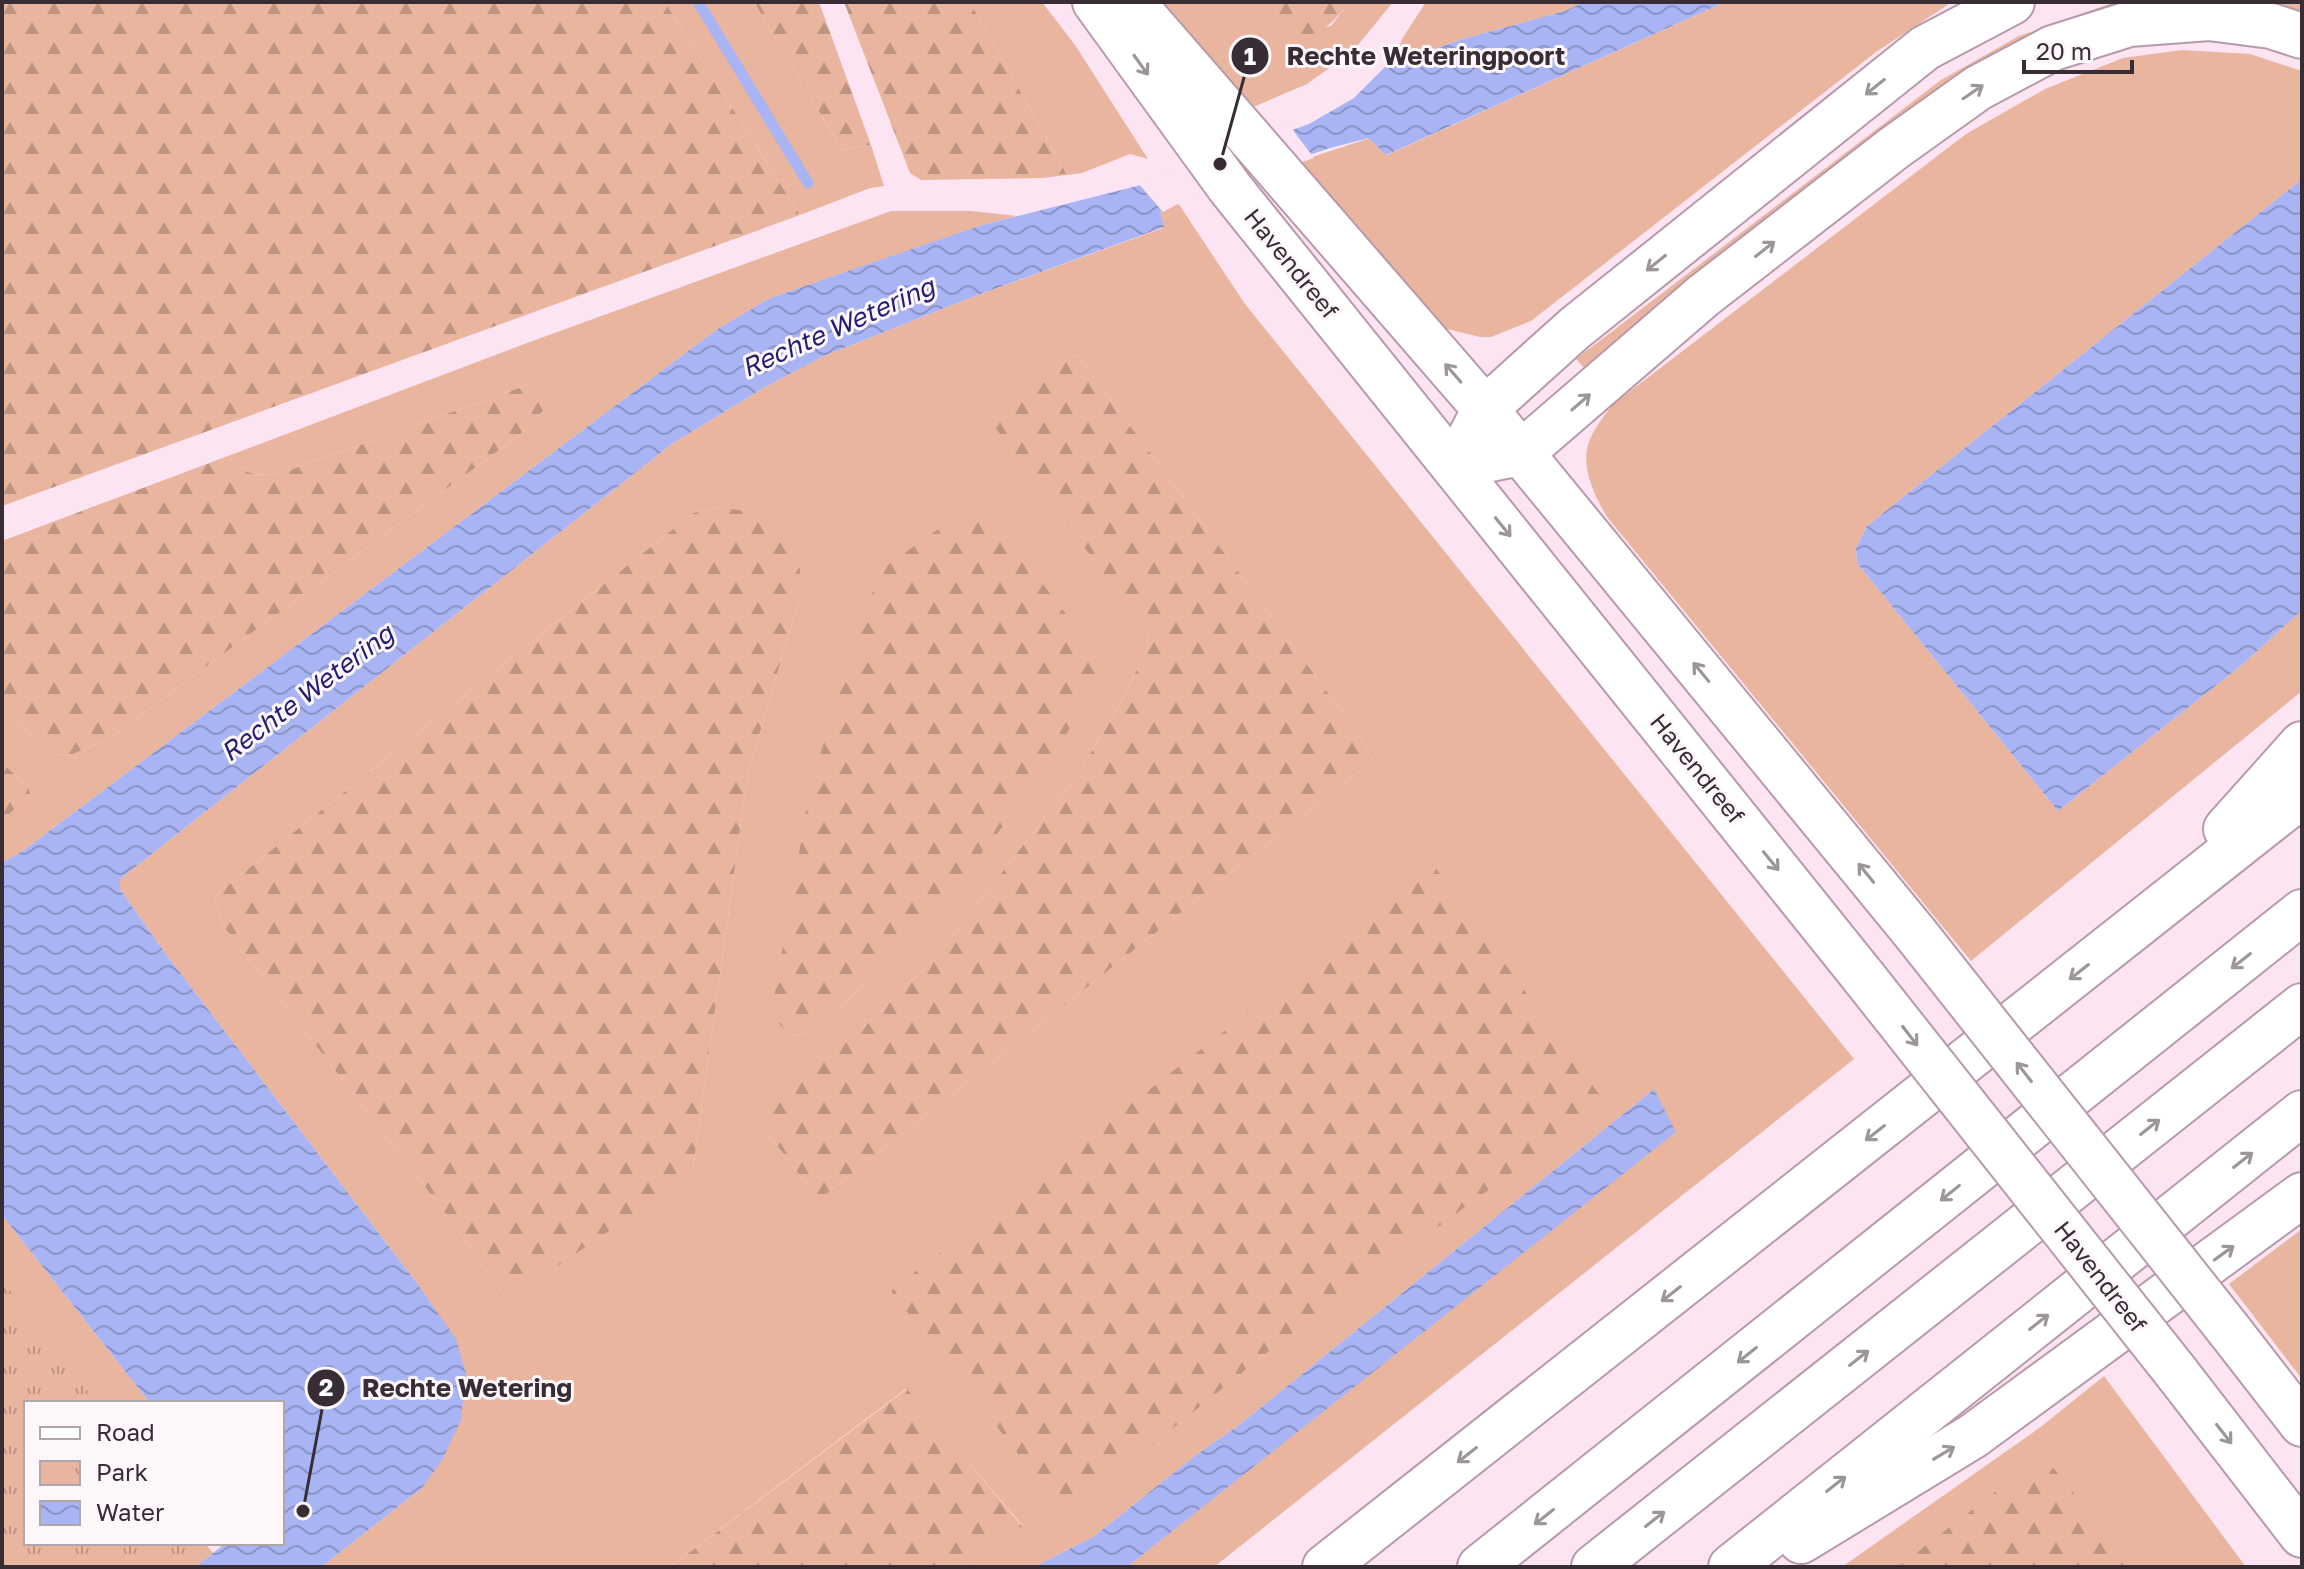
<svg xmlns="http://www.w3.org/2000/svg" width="2304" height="1569" font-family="'Golos Text',sans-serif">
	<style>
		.grass { fill: #e9b59e; fill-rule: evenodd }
		.forest { fill: url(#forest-firs) }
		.park { fill: url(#park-tufts) }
		.water { fill: url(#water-waves) }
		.pier { fill: #fce4f2 }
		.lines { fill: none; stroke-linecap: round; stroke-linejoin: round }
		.stream { stroke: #a8b4f3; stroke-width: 11 }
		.secondary-casing { stroke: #b69aab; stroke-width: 48 }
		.highway-casing { stroke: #b69aab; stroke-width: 48 }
		.secondary { stroke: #fff; stroke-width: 44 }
		.highway { stroke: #fff; stroke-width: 44 }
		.secondary-bridge-casing { stroke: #b69aab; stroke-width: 48; stroke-linecap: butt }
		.secondary-bridge { stroke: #fff; stroke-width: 44 }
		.oneway { stroke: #9c969a }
		.labels { text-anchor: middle; stroke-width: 6; stroke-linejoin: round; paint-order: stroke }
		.street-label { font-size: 24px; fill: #382d34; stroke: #fdf7fb }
		.water-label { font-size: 26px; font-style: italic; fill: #211e74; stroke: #fdf7fb }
		.leader { fill: none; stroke: #382d34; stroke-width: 3 }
		.callout-dot { fill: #382d34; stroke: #fdf7fb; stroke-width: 3 }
		.mark-label { font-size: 24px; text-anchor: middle; font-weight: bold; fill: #fff }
		.callout-label { font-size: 26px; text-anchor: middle; font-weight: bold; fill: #382d34; stroke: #fdf7fb; stroke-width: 6; stroke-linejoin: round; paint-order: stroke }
	</style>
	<defs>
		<pattern id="forest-firs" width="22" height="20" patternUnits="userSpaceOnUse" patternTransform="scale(2)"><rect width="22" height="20" fill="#e9b59e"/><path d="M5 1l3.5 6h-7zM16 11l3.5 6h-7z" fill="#be9482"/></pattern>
		<pattern id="park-tufts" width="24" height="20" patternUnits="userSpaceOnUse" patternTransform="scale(2)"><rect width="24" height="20" fill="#e9b59e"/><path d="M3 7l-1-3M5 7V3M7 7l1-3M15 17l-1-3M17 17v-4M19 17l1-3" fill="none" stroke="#be9482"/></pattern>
		<pattern id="water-waves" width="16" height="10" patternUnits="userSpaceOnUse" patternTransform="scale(2)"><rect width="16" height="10" fill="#a8b4f3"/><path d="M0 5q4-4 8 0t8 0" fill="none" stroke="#8a93c6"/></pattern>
	</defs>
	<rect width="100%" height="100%" fill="#fce4f2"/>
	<g class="grass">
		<polygon points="665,2 754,2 842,150 871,145 884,186 870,188 800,215"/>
		<polygon points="970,2 1042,2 1075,45 1148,159 1130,154 1082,173 1067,175"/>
		<polygon points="1159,2 1259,2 1286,35 1331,26 1349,2 1393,2 1353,51 1307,84 1251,108"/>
		<polygon points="1426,2 1584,2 1566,11 1466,38 1394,63 1402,39"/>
		<polygon points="1725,2 1952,2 1876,52 1531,321 1491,337 1480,337 1447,329 1410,302 1294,163 1370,138 1387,155"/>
		<polygon points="2115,2 2302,2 2302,22 2101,18 1587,371 1576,359 1941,80 2019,36"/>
		<path d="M 2182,50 L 2250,54 L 2302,71 L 2302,179 L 1867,526 L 1856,548 L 1857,563 L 2058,811 L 2243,664 L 2302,610 L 2302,691 L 1971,961 L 1607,517 C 1594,494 1578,464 1591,437 C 1596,426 1605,415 1612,405 L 1966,134 L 2045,89 L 2123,58 Z"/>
		<path d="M 1176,200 L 1245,304 L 1854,1059 L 1214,1567 L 1127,1567 L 1378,1366 L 1654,1089 L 1239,1425 L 1196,1455 L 1093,1537 L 1034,1567 L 967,1567 L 1022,1525 L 906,1389 L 670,1567 L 321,1567 L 422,1488 L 416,1282 L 165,953 L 120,889 L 120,879 L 673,443 L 767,386 L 824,356 L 967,299 L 1163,228 L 1160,211 ZM 1069,354 L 1079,357 L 1357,732 L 1373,760 L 824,1196 L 815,1196 L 767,1132 L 862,1029 L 936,957 L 1077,776 L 1124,697 L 1147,648 L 1148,633 L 1051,369 ZM 720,507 L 801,593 L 748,773 L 693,1168 L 504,1295 L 442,1209 L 222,924 L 215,901 L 219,892 L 693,513 ZM 1435,868 L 1278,1344 L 1106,1481 L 1061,1508 ZM 880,971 L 812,1032 L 791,1036 Z"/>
		<path d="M 891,211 L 972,211 L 1017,216 L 982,225 L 768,299 L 716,330 L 24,850 L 2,863 L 2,821 L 29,794 L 28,786 L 2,763 L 2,710 L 55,754 L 68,756 L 107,740 L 522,433 L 545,409 L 533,383 L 284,472 C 255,477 250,477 228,456 L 527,343 Z"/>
		<polygon points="2,1215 150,1403 26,1403 2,1487"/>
		<polygon points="2302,1229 2302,1379 2229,1284"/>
		<polygon points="2104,1376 2246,1567 1842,1567 2042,1426"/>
	</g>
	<g class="forest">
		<polygon points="2,2 665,2 800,215 2,506"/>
		<polygon points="754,2 819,2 871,145 842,150"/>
		<polygon points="844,2 970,2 1067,175 1043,178 921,180 910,173"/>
		<path d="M 1259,2 L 1349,2 C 1330,27 1319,38 1286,36 Z"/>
		<polygon points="1069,354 1079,357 1357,732 1373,760 824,1196 815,1196 767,1132 761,1116 862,1029 936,957 1077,776 1124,697 1147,648 1148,633 991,422 994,412"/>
		<path d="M 533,383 L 547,392 L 545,409 L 522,433 L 107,740 L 68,756 L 55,754 L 2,710 L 2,541 L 228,456 C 250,477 255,477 284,472 Z"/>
		<polygon points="720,507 744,511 790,546 800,569 801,593 748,773 693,1168 624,1221 516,1294 504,1295 442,1209 222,924 215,901 219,892 693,513"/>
		<polygon points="972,515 991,523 1014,546 1094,651 1098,681 1038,781 940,907 880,971 812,1032 791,1036 780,1025 772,1010 811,783 870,598 886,566 957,516"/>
		<polygon points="2,763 28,786 30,794 2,821"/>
		<polygon points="1435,867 1606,1104 1278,1344 1107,1481 1061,1509 891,1291"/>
		<polygon points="907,1389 1022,1526 967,1567 670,1567"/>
		<polygon points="2043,1455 2133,1567 1898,1567"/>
	</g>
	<polygon class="park" points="2,1281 97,1403 26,1403 26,1543 205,1543 213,1553 195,1567 2,1567"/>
	<g class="water">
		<polygon points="1584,2 1725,2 1386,155 1369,138 1330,148 1176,200 1160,211 1164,227 967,299 824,356 767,386 673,443 120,879 120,889 165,953 416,1282 456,1339 466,1374 461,1420 442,1460 422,1488 321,1567 195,1567 226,1543 282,1543 282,1403 150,1403 2,1215 2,863 24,850 716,330 768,299 865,265 982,225 1137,186 1309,124 1354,98 1387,65 1466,38 1565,11"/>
		<polygon points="2302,179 2302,610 2243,664 2058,811 1857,563 1856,548 1867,526"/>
		<polygon points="1654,1089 1676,1132 1127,1567 1034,1567 1093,1537 1196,1455 1239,1425"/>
	</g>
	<polygon class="pier" points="1289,125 1314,158 1178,204 1163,212 1137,182"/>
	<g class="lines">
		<polyline class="stream" points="698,2 808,183"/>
		<defs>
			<g id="secondary">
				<polyline points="1095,2 1230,188 1862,975"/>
				<polyline points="1132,2 1485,409 1915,933"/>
				<polyline points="2229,1330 2302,1424"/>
				<polyline points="2176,1372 2302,1535"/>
			</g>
			<g id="highway">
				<polyline points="1455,466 1521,453 1703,296 1894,148 1978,88 2053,48 2129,24 2209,18 2271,26 2302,36"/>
				<polyline points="1455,466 1485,409 1575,328 1925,48 2012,2"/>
				<polyline points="2226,829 2302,744"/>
				<polyline points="1801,1541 1973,1436 2302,1195"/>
				<polyline points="1325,1567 2302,795"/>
				<polyline points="1480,1567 2302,912"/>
				<polyline points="1594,1567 2302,1006"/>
				<polyline points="1731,1567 2302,1113"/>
			</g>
		</defs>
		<use href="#secondary" class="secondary-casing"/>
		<use href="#highway" class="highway-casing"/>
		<use href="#secondary" class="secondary"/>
		<use href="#highway" class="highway"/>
		<defs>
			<g id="secondary-bridge">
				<polyline points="1915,933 2229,1330"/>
				<polyline points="1862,975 2176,1372"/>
			</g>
		</defs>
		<use href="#secondary-bridge" class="secondary-bridge-casing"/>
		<use href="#secondary-bridge" class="secondary-bridge"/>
	</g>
	<defs><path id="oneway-shaft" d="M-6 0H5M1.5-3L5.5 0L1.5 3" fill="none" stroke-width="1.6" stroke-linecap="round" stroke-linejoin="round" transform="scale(2)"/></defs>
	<g class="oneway">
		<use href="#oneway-shaft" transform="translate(1141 65) rotate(54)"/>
		<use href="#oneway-shaft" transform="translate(1875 87) rotate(141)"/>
		<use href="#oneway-shaft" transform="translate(1973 92) rotate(-34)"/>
		<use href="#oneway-shaft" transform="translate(1765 249) rotate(-38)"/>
		<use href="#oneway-shaft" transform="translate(1656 263) rotate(141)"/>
		<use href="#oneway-shaft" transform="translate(1453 373) rotate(-131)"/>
		<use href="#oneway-shaft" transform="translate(1581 402) rotate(-41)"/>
		<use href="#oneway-shaft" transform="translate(1503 527) rotate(51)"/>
		<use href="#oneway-shaft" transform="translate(1701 672) rotate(-130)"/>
		<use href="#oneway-shaft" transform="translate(1771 861) rotate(51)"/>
		<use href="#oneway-shaft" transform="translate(1866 873) rotate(-129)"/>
		<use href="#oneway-shaft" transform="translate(2241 961) rotate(142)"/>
		<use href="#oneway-shaft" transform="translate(2079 972) rotate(142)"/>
		<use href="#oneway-shaft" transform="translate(1910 1036) rotate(52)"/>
		<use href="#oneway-shaft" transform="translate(2024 1072) rotate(-128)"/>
		<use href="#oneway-shaft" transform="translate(2150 1127) rotate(-38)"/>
		<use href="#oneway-shaft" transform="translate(1875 1133) rotate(142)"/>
		<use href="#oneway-shaft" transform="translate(2243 1160) rotate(-38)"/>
		<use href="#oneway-shaft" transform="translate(1950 1193) rotate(141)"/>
		<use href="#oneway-shaft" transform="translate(2224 1253) rotate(-36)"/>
		<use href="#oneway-shaft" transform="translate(1671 1294) rotate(142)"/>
		<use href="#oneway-shaft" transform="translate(2039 1322) rotate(-38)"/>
		<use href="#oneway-shaft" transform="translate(1747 1355) rotate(141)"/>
		<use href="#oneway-shaft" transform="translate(1859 1358) rotate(-38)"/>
		<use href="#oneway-shaft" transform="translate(2224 1434) rotate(52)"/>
		<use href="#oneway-shaft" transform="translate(1944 1453) rotate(-31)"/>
		<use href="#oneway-shaft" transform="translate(1467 1455) rotate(142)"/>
		<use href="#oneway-shaft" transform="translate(1836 1484) rotate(-38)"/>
		<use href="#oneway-shaft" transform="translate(1544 1517) rotate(142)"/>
		<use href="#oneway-shaft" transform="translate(1655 1519) rotate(-38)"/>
	</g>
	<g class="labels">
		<g class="street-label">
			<text transform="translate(1291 264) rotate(51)" y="8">Havendreef</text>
			<text transform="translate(1697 769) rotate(51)" y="8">Havendreef</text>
			<text transform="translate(2100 1277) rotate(52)" y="8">Havendreef</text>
		</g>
		<g class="water-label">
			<text transform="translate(838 327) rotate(-24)" y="9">Rechte Wetering</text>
			<text transform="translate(307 693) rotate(-37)" y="9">Rechte Wetering</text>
		</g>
	</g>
	<path class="leader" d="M1220 164L1250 56M303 1511L326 1388"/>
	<g class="callout-dot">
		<circle cx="1220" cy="164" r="8"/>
		<circle cx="303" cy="1511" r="8"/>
		<circle cx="1250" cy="56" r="20"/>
		<circle cx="326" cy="1388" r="20"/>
	</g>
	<g class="mark-label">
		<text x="1250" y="65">1</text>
		<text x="326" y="1396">2</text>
	</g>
	<g class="callout-label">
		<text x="1426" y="65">Rechte Weteringpoort</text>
		<text x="467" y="1397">Rechte Wetering</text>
	</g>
	<rect width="2304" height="1569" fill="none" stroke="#382d34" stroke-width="8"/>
	<rect x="24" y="1401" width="260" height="144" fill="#fdf7fb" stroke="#aea6ab" stroke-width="2"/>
	<rect x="40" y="1427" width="40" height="12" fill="#ffffff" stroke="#aea6ab" stroke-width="2"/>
	<text x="96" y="1441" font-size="24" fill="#382d34">Road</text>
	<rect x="40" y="1461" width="40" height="24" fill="url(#park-tufts)" stroke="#aea6ab" stroke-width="2"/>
	<text x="96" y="1481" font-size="24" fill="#382d34">Park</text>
	<rect x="40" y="1501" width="40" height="24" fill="url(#water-waves)" stroke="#aea6ab" stroke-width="2"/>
	<text x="96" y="1521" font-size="24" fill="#382d34">Water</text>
	<path d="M2024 60v12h108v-12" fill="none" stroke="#382d34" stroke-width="4"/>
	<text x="2036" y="60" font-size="24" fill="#382d34" stroke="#fdf7fb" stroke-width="6" paint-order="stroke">20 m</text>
</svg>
